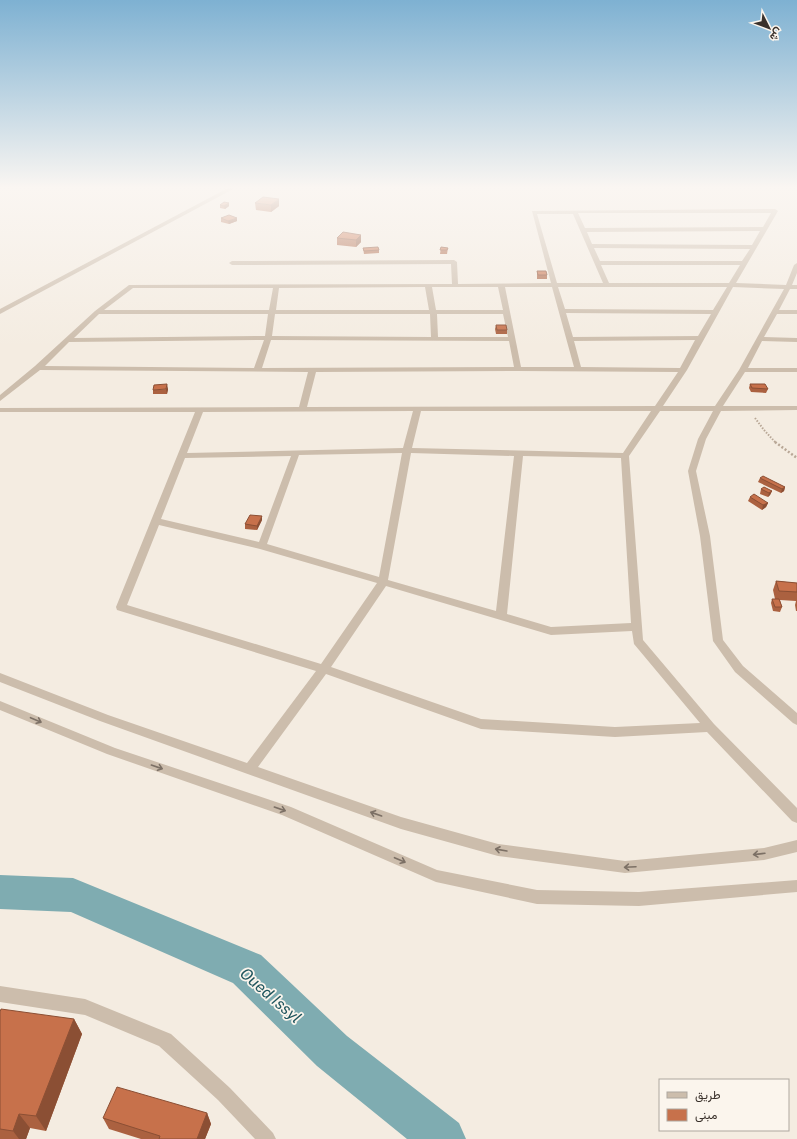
<svg xmlns="http://www.w3.org/2000/svg" width="797" height="1139" font-family="'Public Sans',Vazirmatn,sans-serif">
	<style>
		.lines { fill: none; stroke-linecap: round; stroke-linejoin: round }
		.river { fill: #7facb1; fill-rule: evenodd }
		.path-far1 { stroke: #b8a796; stroke-width: 2; stroke-dasharray: 1.5 1.5; stroke-linecap: butt }
		.path { stroke: #b8a796; stroke-width: 2.5; stroke-dasharray: 2 2; stroke-linecap: butt }
		.street { fill: #ccbdac; fill-rule: evenodd }
		.wall { fill: #ab6140 }
		.shaded-wall { fill: #8b4f34 }
		.building { fill: #c7714b; stroke: #8b4f34 }
		.oneway { stroke: #7c7065 }
		.labels { text-anchor: middle; stroke-width: 3.5; stroke-linejoin: round; paint-order: stroke }
		.near-water-label { font-size: 16px; font-style: italic; fill: #1f555d; stroke: #fbf5ed }
	</style>
	<rect width="100%" height="100%" fill="#f4ece1"/>
	<g class="lines">
		<polygon class="river" points="0,875 73,878 261,955 347,1036 459,1123 466,1139 407,1139 317,1066 233,983 71,912 0,909"/>
		<polyline class="path-far1" points="755,418 764,430 776,443"/>
		<polyline class="path" points="775,442 797,458"/>
		<g class="street">
			<polygon points="228,188 235,188 0,314 0,309"/>
			<path d="M 775,209 L 778,211 L 736,283 L 786,285 L 794,265 L 797,263 L 797,273 L 792,285 L 797,285 L 797,289 L 790,289 L 779,310 L 797,310 L 797,314 L 777,314 L 764,337 L 797,338 L 797,342 L 762,341 L 748,368 L 797,368 L 797,372 L 745,372 L 723,406 L 797,406 L 797,410 L 721,411 L 706,439 L 696,471 L 710,536 L 723,640 L 743,666 L 797,713 L 797,725 L 793,723 L 735,672 L 713,641 L 700,536 L 688,471 L 698,439 L 713,411 L 660,411 L 629,456 L 643,640 L 714,724 L 797,808 L 797,823 L 792,821 L 707,732 L 615,737 L 481,729 L 326,674 L 258,767 L 401,817 L 498,844 L 625,861 L 764,848 L 797,840 L 797,852 L 764,860 L 625,873 L 498,856 L 401,829 L 100,721 L 0,682 L 0,673 L 108,715 L 247,763 L 316,671 L 117,610 L 116,607 L 195,412 L 0,412 L 0,408 L 299,407 L 308,372 L 40,370 L 0,401 L 0,395 L 35,366 L 95,311 L 129,285 L 452,284 L 451,264 L 232,265 L 229,263 L 232,261 L 454,260 L 457,262 L 458,284 L 551,283 L 532,211 ZM 578,213 L 771,213 L 763,227 L 585,228 ZM 537,214 L 573,214 L 603,283 L 557,283 ZM 760,231 L 752,245 L 592,244 L 587,232 ZM 594,248 L 750,249 L 742,261 L 600,261 ZM 601,265 L 740,265 L 729,283 L 609,283 ZM 425,287 L 429,310 L 276,310 L 279,288 ZM 432,287 L 498,287 L 503,310 L 436,310 ZM 505,287 L 552,287 L 574,367 L 521,367 ZM 558,287 L 727,287 L 713,310 L 565,309 ZM 733,287 L 784,289 L 739,370 L 715,406 L 663,406 L 687,370 ZM 133,288 L 273,288 L 269,310 L 104,310 ZM 566,313 L 711,314 L 698,336 L 573,337 ZM 99,314 L 268,314 L 265,336 L 74,338 ZM 275,314 L 430,314 L 431,337 L 272,336 ZM 437,314 L 503,314 L 508,337 L 438,337 ZM 264,340 L 254,368 L 45,366 L 69,342 ZM 271,340 L 509,341 L 514,367 L 262,368 ZM 695,340 L 680,368 L 581,367 L 574,341 ZM 518,371 L 678,372 L 655,406 L 307,407 L 316,372 ZM 413,411 L 403,448 L 187,453 L 203,412 ZM 421,411 L 651,411 L 623,453 L 412,448 ZM 402,453 L 379,577 L 267,544 L 299,455 ZM 411,453 L 514,456 L 496,611 L 388,580 ZM 291,456 L 259,542 L 161,519 L 185,458 ZM 523,456 L 621,458 L 631,623 L 551,627 L 507,614 ZM 159,525 L 260,549 L 377,583 L 321,664 L 127,605 ZM 386,586 L 551,635 L 632,631 L 634,644 L 700,723 L 615,727 L 481,719 L 331,667 Z"/>
			<polygon points="0,701 115,748 291,807 437,870 537,890 639,892 797,880 797,892 639,906 537,904 436,882 282,815 107,754 0,710"/>
			<polygon points="0,986 85,999 171,1034 230,1088 273,1133 276,1139 255,1139 218,1100 159,1046 85,1015 0,1002"/>
		</g>
	</g>
	<g class="wall">
		<polygon points="229,203 229,206 225,209 220,208 220,205"/>
		<polygon points="255,203 279,206 271,212 256,210"/>
		<polygon points="221,218 237,221 229,224 221,222"/>
		<polygon points="361,235 361,242 356,247 337,245 337,238"/>
		<polygon points="441,247 448,248 447,254 440,254"/>
		<polygon points="363,248 379,250 379,253 364,254"/>
		<polygon points="537,271 547,275 547,279 537,279"/>
		<polygon points="496,325 507,330 507,334 496,334 495,329"/>
		<polygon points="750,384 768,389 766,393 751,392 749,388"/>
		<polygon points="168,389 167,394 153,394 153,390"/>
		<polygon points="760,478 785,487 784,491 781,493 758,482"/>
		<polygon points="761,489 772,491 770,495 768,497 760,494"/>
		<polygon points="750,497 768,503 766,507 762,510 748,501"/>
		<polygon points="262,520 257,530 245,529 245,524"/>
		<polygon points="776,581 797,583 797,611 796,611 795,605 796,601 780,600 782,607 780,612 773,611 771,603 772,599 775,599 773,590"/>
		<polygon points="0,1012 74,1019 82,1034 46,1131 30,1128 26,1139 0,1139"/>
		<polygon points="207,1113 211,1124 205,1139 141,1139 109,1129 103,1118"/>
	</g>
	<g class="shaded-wall">
		<polygon points="279,199 279,206 271,212 271,205"/>
		<polygon points="229,203 229,206 225,209 224,206"/>
		<polygon points="237,218 237,221 229,224 228,221"/>
		<polygon points="361,235 361,242 356,247 356,240"/>
		<polygon points="167,384 168,389 167,394 166,389"/>
		<polygon points="785,487 784,491 781,493 782,489"/>
		<polygon points="772,491 770,495 768,497 769,493"/>
		<polygon points="768,503 766,507 762,510 763,505"/>
		<polygon points="262,516 262,520 257,530 257,526"/>
		<polygon points="74,1019 82,1034 46,1131 36,1116"/>
		<polygon points="207,1113 211,1124 205,1139 197,1139"/>
		<polygon points="19,1114 30,1128 26,1139 19,1139 13,1131"/>
	</g>
	<g class="building">
		<polygon points="263,197 279,199 271,205 255,203"/>
		<polygon points="224,202 229,203 224,206 220,205"/>
		<polygon points="229,215 237,218 228,221 221,218"/>
		<polygon points="343,232 361,235 356,240 337,238"/>
		<polygon points="378,247 379,250 364,251 363,248"/>
		<polygon points="441,247 448,248 447,250 440,250"/>
		<polygon points="537,271 546,271 547,275 538,275"/>
		<polygon points="496,325 506,325 507,330 497,330"/>
		<polygon points="167,384 166,389 153,390 154,385"/>
		<polygon points="750,384 765,384 768,389 752,388"/>
		<polygon points="763,476 785,487 782,489 760,478"/>
		<polygon points="764,487 772,491 769,493 761,489"/>
		<polygon points="754,494 768,503 763,505 750,497"/>
		<polygon points="250,515 262,516 257,526 245,524"/>
		<polygon points="776,581 797,583 797,592 779,591"/>
		<polygon points="772,599 779,599 782,607 775,607"/>
		<polygon points="1,1009 74,1019 36,1116 19,1114 13,1131 0,1129 0,1012"/>
		<polygon points="117,1087 207,1113 197,1139 159,1139 160,1136 103,1118"/>
	</g>
	<defs><path id="oneway-shaft" d="M-6 0H5M1.5-3L5.5 0L1.5 3" fill="none" stroke-width="1.6" stroke-linecap="round" stroke-linejoin="round"/></defs>
	<g class="oneway">
		<use href="#oneway-shaft" transform="translate(36 720) rotate(23)"/>
		<use href="#oneway-shaft" transform="translate(157 767) rotate(19)"/>
		<use href="#oneway-shaft" transform="translate(280 809) rotate(19)"/>
		<use href="#oneway-shaft" transform="translate(376 814) rotate(-161)"/>
		<use href="#oneway-shaft" transform="translate(501 850) rotate(-170)"/>
		<use href="#oneway-shaft" transform="translate(759 854) rotate(173)"/>
		<use href="#oneway-shaft" transform="translate(400 860) rotate(23)"/>
		<use href="#oneway-shaft" transform="translate(630 867) rotate(177)"/>
	</g>
	<linearGradient id="sky" x2="0" y2="1"><stop stop-color="#7eb1d2"/><stop offset="0.54" stop-color="#faf6f2"/><stop offset="1" stop-color="#faf6f2" stop-opacity="0"/></linearGradient>
	<rect width="797" height="347" fill="url(#sky)"/>
	<g class="labels">
		<g class="near-water-label">
			<text transform="translate(271 995) rotate(41)" y="6">Oued Issyl</text>
		</g>
	</g>
	<rect x="659" y="1079" width="130" height="52" fill="#fbf5ed" stroke="#aea79f"/>
	<rect x="667" y="1092" width="20" height="6" fill="#ccbdac" stroke="#aea79f"/>
	<text x="695" y="1099" font-size="12" fill="#3a312b">طريق</text>
	<rect x="667" y="1109" width="20" height="12" fill="#c7714b" stroke="#aea79f"/>
	<text x="695" y="1119" font-size="12" fill="#3a312b">مبنى</text>
	<g transform="translate(769 28) rotate(132)" stroke="#fbf5ed" stroke-width="3" paint-order="stroke">
	<path d="M0-3L7 15L0 10L-7 15Z" fill="#3a312b"/>
	<text y="-6" font-size="11" font-weight="bold" text-anchor="middle" fill="#3a312b">ش</text>
	</g>
</svg>
